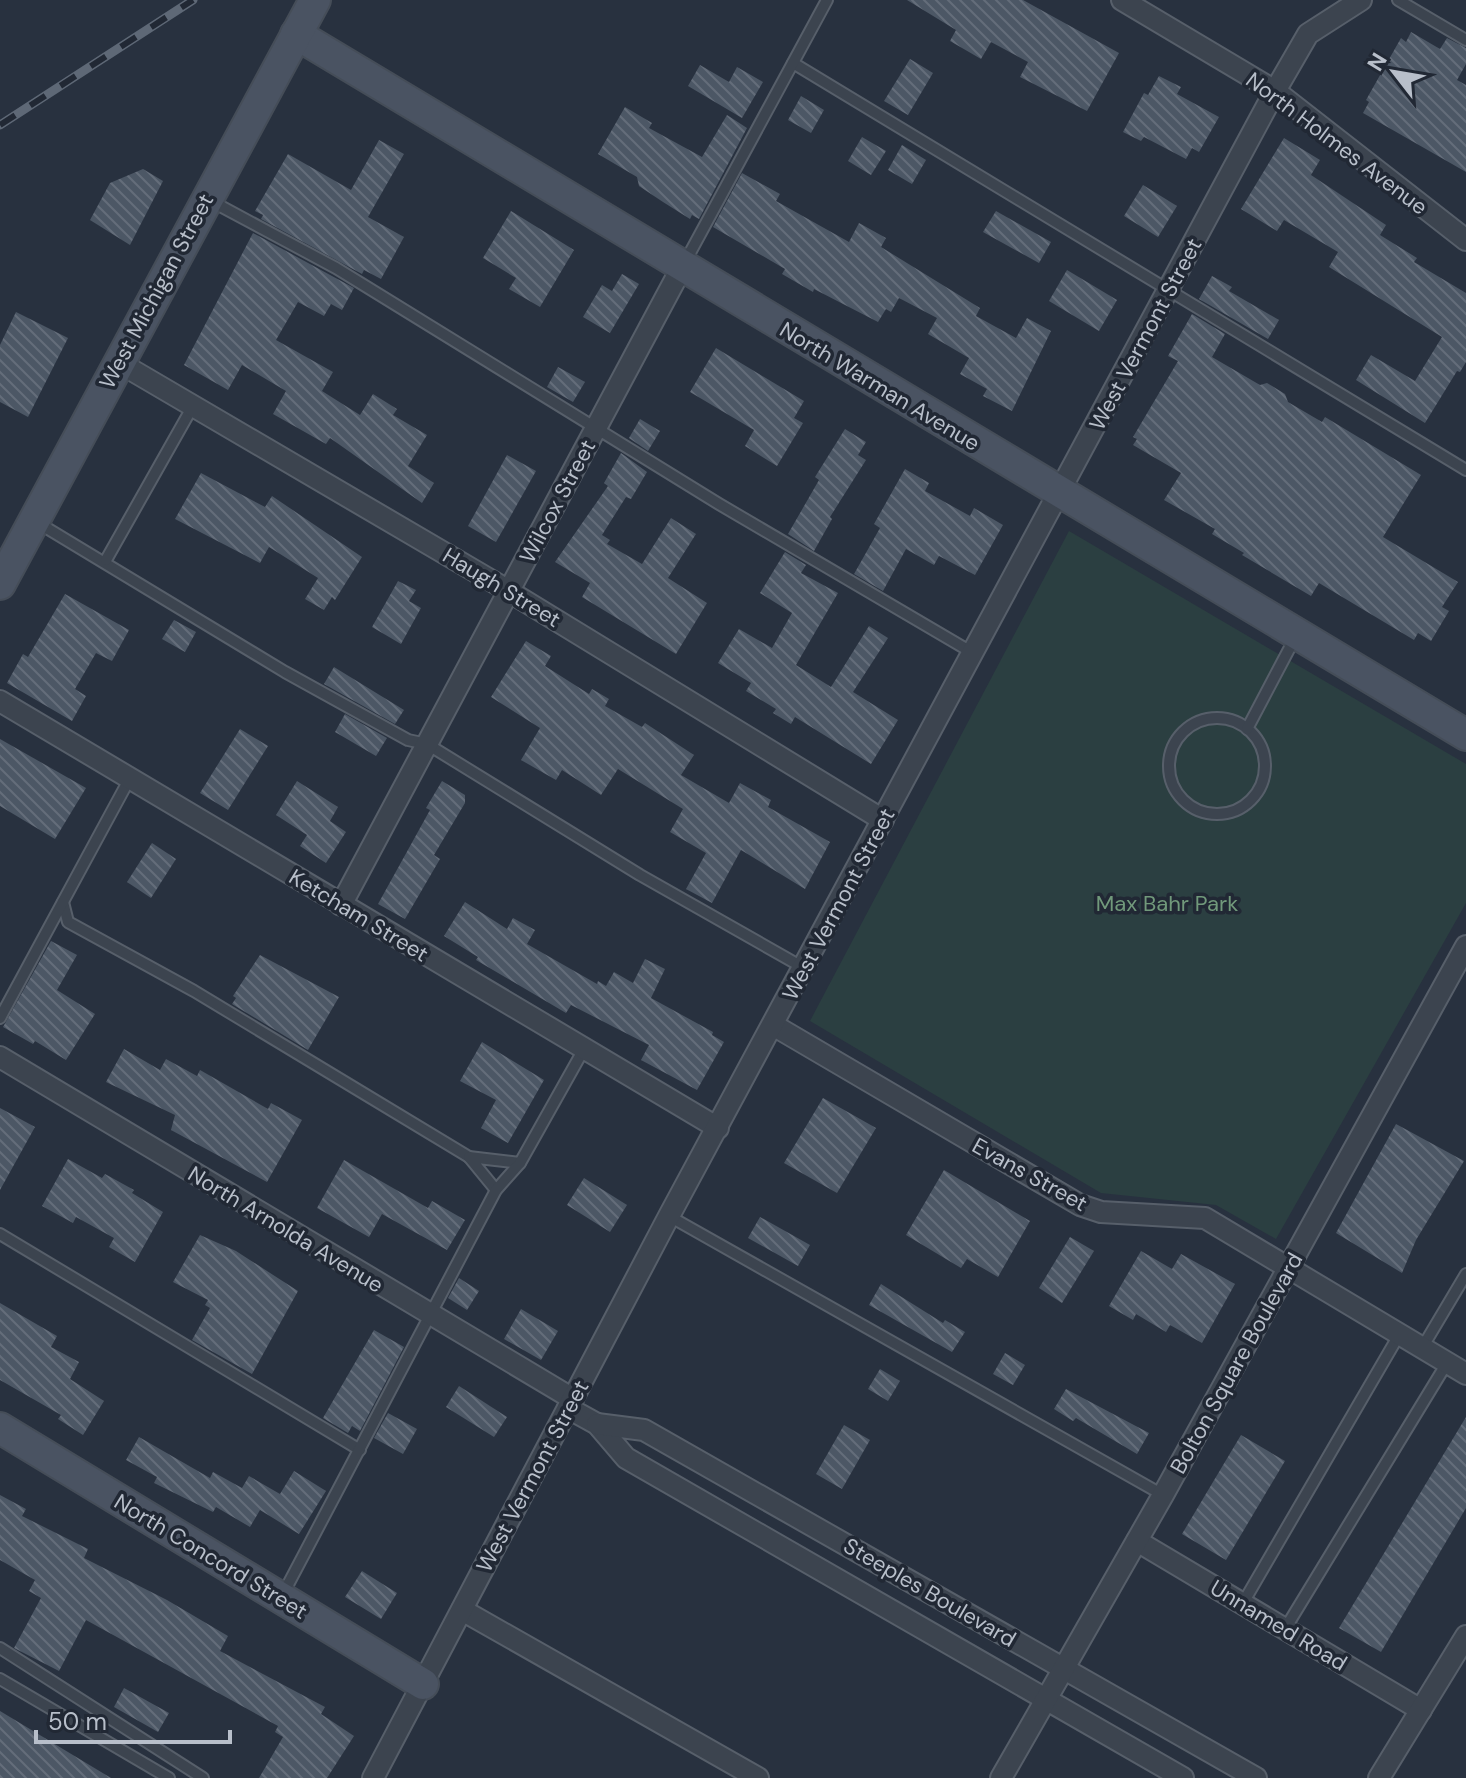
<svg xmlns="http://www.w3.org/2000/svg" width="1466" height="1778" font-family="'DM Sans',sans-serif">
	<style>
		.park { fill: #2b3f41 }
		.building { fill: url(#building-back-hatch) }
		.lines { fill: none; stroke-linecap: round; stroke-linejoin: round }
		.lane-casing { stroke: #575f6a; stroke-width: 14 }
		.street-casing { stroke: #575f6a; stroke-width: 24 }
		.secondary-casing { stroke: #454d58; stroke-width: 34 }
		.lane { stroke: #3c444f; stroke-width: 10 }
		.street { stroke: #3c444f; stroke-width: 20 }
		.secondary { stroke: #4a5362; stroke-width: 30 }
		.rail-casing { stroke: #5e6876; stroke-width: 9 }
		.rail { stroke: #212834; stroke-width: 6; stroke-dasharray: 18; stroke-linecap: butt }
		.labels { text-anchor: middle; stroke-width: 7; stroke-linejoin: round; paint-order: stroke }
		.street-label { font-size: 22px; fill: #b8bfca; stroke: #212834 }
		.park-label { font-size: 22px; fill: #71997b; stroke: #212834 }
	</style>
	<defs>
		<pattern id="building-back-hatch" width="6" height="6" patternUnits="userSpaceOnUse" patternTransform="scale(2)"><rect width="6" height="6" fill="#4c5765"/><path d="M-1 5l2 2M0 0l6 6M5-1l2 2" fill="none" stroke="#646d7a"/></pattern>
	</defs>
	<rect width="100%" height="100%" fill="#28313f"/>
	<polygon class="park" points="1069,531 1466,764 1466,903 1276,1239 1216,1205 1101,1193 810,1021"/>
	<g class="building">
		<polygon points="907,0 1023,0 1119,53 1087,111 1020,77 1028,62 991,42 981,59 950,41 956,30"/>
		<polygon points="1411,32 1440,49 1447,38 1466,48 1466,64 1457,80 1466,85 1466,172 1363,113 1369,102 1366,100 1401,38 1406,42"/>
		<polygon points="910,59 933,73 908,115 884,101"/>
		<polygon points="700,65 729,82 737,67 763,82 742,118 688,86"/>
		<polygon points="1159,76 1181,87 1177,94 1219,117 1199,152 1192,148 1186,159 1144,137 1141,141 1123,132 1144,93 1148,95"/>
		<polygon points="801,96 824,110 811,133 788,120"/>
		<polygon points="625,107 652,123 649,128 702,157 727,115 747,128 699,219 692,215 690,219 663,202 639,186 637,177 598,154"/>
		<polygon points="862,137 886,151 871,175 848,161"/>
		<polygon points="1284,138 1320,160 1311,175 1386,225 1380,235 1417,258 1414,262 1466,293 1466,362 1460,372 1457,371 1425,423 1356,380 1371,355 1415,381 1442,337 1329,267 1338,252 1284,220 1277,231 1241,209"/>
		<polygon points="379,140 404,154 368,217 404,237 381,279 364,270 362,274 261,219 263,215 255,211 288,154 351,190"/>
		<polygon points="902,145 926,160 912,184 888,170"/>
		<polygon points="143,169 163,181 130,245 90,220 110,183"/>
		<polygon points="742,173 780,194 776,201 849,242 859,223 886,238 881,247 980,308 976,316 1016,338 1027,318 1051,331 1012,411 983,396 987,389 960,374 969,358 928,334 937,318 899,298 891,312 886,309 878,322 814,289 813,292 782,274 785,269 713,227"/>
		<polygon points="1143,185 1177,206 1158,237 1124,216"/>
		<polygon points="511,211 574,250 540,307 509,289 516,278 483,258"/>
		<polygon points="996,211 1051,242 1039,263 983,232"/>
		<polygon points="253,233 354,288 342,310 331,304 324,316 298,302 276,340 333,372 322,391 360,415 373,394 397,409 393,415 427,435 408,466 434,483 422,503 330,438 326,444 273,414 286,391 242,365 228,390 184,365"/>
		<polygon points="1067,270 1117,300 1099,331 1049,301"/>
		<polygon points="622,274 639,284 610,333 583,317 602,285 612,291"/>
		<polygon points="1212,276 1232,287 1229,291 1279,320 1268,339 1199,299"/>
		<polygon points="16,312 68,338 28,417 0,402 0,345"/>
		<polygon points="1192,314 1225,334 1212,357 1260,385 1267,383 1285,394 1288,402 1322,422 1325,417 1421,475 1383,537 1458,582 1442,607 1449,611 1431,641 1418,633 1414,640 1319,583 1311,596 1242,555 1244,553 1212,534 1215,529 1164,500 1181,473 1133,445 1137,439 1133,437 1178,361 1168,356"/>
		<polygon points="716,348 804,401 794,418 803,423 777,466 745,446 754,430 690,392"/>
		<polygon points="558,367 585,382 573,402 547,387"/>
		<polygon points="640,419 660,431 648,451 629,438"/>
		<polygon points="845,429 866,442 858,455 866,460 830,517 832,519 814,551 788,534 819,480 815,477"/>
		<polygon points="621,453 647,472 631,499 626,497 602,535 610,540 607,544 642,564 671,518 696,534 668,578 707,603 676,654 582,597 590,583 555,562 608,486 604,483"/>
		<polygon points="507,455 536,471 496,542 468,526"/>
		<polygon points="905,469 929,483 925,491 970,516 974,508 1003,525 975,575 939,556 934,565 906,549 883,591 854,574 880,528 874,524"/>
		<polygon points="201,473 265,507 272,496 362,557 335,600 332,597 324,610 305,599 318,578 269,547 260,563 175,519"/>
		<polygon points="785,552 806,565 801,573 838,593 796,665 831,687 869,626 888,638 853,692 898,720 871,764 795,717 791,724 773,713 776,709 746,691 751,683 718,663 739,629 772,648 792,613 760,593"/>
		<polygon points="398,581 416,590 409,601 421,608 401,644 372,627"/>
		<polygon points="65,594 129,630 112,661 96,653 75,689 86,696 72,721 7,683 23,654 28,657"/>
		<polygon points="174,620 196,632 185,652 162,639"/>
		<polygon points="526,641 551,656 545,666 589,694 592,689 609,699 605,706 642,727 645,723 694,755 681,775 729,803 740,783 771,800 768,807 830,842 805,889 741,850 712,903 686,889 706,853 670,832 683,809 618,769 601,795 562,770 556,780 521,760 540,728 491,697"/>
		<polygon points="334,667 404,710 395,724 324,684"/>
		<polygon points="345,714 387,738 376,756 335,732"/>
		<polygon points="240,729 268,746 228,810 200,793"/>
		<polygon points="0,739 86,788 55,839 0,806"/>
		<polygon points="297,781 338,807 330,821 346,832 326,863 300,846 307,835 276,815"/>
		<polygon points="442,781 465,795 465,803 434,855 440,859 405,919 378,904 430,810 426,808"/>
		<polygon points="152,843 176,859 151,898 127,882"/>
		<polygon points="465,902 507,929 513,918 535,930 527,944 597,984 598,981 606,986 614,972 633,983 645,959 665,969 651,998 713,1032 712,1035 724,1042 697,1090 641,1060 649,1045 571,1005 566,1013 476,960 478,957 444,936"/>
		<polygon points="51,941 77,955 57,990 95,1014 66,1060 35,1041 33,1044 3,1027"/>
		<polygon points="260,955 339,997 308,1050 232,1004 236,998 233,996"/>
		<polygon points="482,1042 544,1080 508,1143 481,1128 496,1100 460,1081"/>
		<polygon points="124,1049 160,1070 166,1059 197,1076 200,1070 268,1109 271,1103 302,1120 267,1182 171,1130 175,1115 106,1082"/>
		<polygon points="823,1098 876,1128 837,1193 784,1163"/>
		<polygon points="0,1108 35,1127 0,1190"/>
		<polygon points="1396,1124 1464,1161 1416,1240 1402,1273 1336,1233"/>
		<polygon points="68,1159 102,1178 105,1174 134,1190 132,1193 163,1212 135,1262 109,1247 114,1238 76,1217 73,1223 42,1206"/>
		<polygon points="344,1160 428,1208 432,1201 465,1220 447,1250 382,1214 369,1237 317,1208"/>
		<polygon points="944,1170 1030,1221 998,1277 967,1259 961,1268 906,1235"/>
		<polygon points="584,1178 627,1205 610,1232 567,1205"/>
		<polygon points="760,1217 810,1245 798,1266 748,1238"/>
		<polygon points="200,1235 236,1251 298,1291 252,1374 192,1340 210,1308 205,1305 208,1300 173,1282"/>
		<polygon points="1070,1237 1094,1251 1062,1303 1039,1288"/>
		<polygon points="1141,1251 1172,1269 1181,1254 1235,1284 1202,1343 1170,1325 1166,1332 1136,1314 1133,1320 1109,1306"/>
		<polygon points="459,1278 479,1291 467,1310 448,1298"/>
		<polygon points="881,1284 943,1323 945,1320 965,1332 952,1352 869,1305"/>
		<polygon points="0,1303 57,1336 51,1347 79,1362 70,1379 104,1401 83,1435 58,1419 61,1415 0,1380"/>
		<polygon points="521,1309 558,1331 541,1360 504,1339"/>
		<polygon points="374,1330 404,1347 360,1431 352,1426 348,1433 323,1418"/>
		<polygon points="1005,1353 1025,1365 1013,1385 993,1374"/>
		<polygon points="880,1369 900,1381 888,1401 868,1389"/>
		<polygon points="459,1386 507,1417 494,1437 446,1407"/>
		<polygon points="1066,1389 1149,1433 1137,1454 1076,1418 1073,1421 1054,1409"/>
		<polygon points="388,1413 417,1429 403,1454 374,1438"/>
		<polygon points="1466,1417 1466,1508 1381,1652 1339,1628"/>
		<polygon points="844,1425 870,1440 842,1489 816,1474"/>
		<polygon points="1241,1435 1285,1461 1226,1560 1182,1534"/>
		<polygon points="139,1437 210,1478 213,1472 242,1488 249,1476 280,1494 294,1471 326,1491 299,1534 260,1510 250,1527 216,1507 213,1512 154,1483 157,1477 126,1460"/>
		<polygon points="0,1495 26,1509 22,1516 88,1549 84,1558 167,1600 228,1636 220,1651 325,1707 321,1714 354,1736 327,1778 259,1778 283,1737 275,1732 278,1726 86,1620 59,1671 14,1648 41,1598 29,1591 35,1580 0,1560"/>
		<polygon points="362,1571 397,1593 381,1619 345,1597"/>
		<polygon points="124,1688 169,1713 158,1732 114,1707"/>
		<polygon points="0,1711 111,1778 0,1778"/>
	</g>
	<g class="lines">
		<defs>
			<g id="lane">
				<polyline points="1398,0 1466,40"/>
				<polyline points="793,63 1466,470"/>
				<polyline points="211,201 336,268 719,504 973,653"/>
				<polyline points="685,262 827,0"/>
				<polyline points="35,521 285,672 408,740 427,744 640,875 804,968"/>
				<polyline points="106,560 193,406"/>
				<circle cx="1217" cy="766" r="48"/>
				<polyline points="1247,729 1296,636"/>
				<polyline points="63,902 68,922 194,991 469,1157"/>
				<polyline points="0,1018 130,778"/>
				<polyline points="496,1190 469,1157 520,1163"/>
				<polyline points="669,1216 1163,1495"/>
				<polyline points="0,1234 360,1450"/>
				<polyline points="1422,1348 1466,1274"/>
				<polyline points="282,1596 496,1190 520,1163 584,1049"/>
				<polyline points="1243,1603 1399,1335"/>
				<polyline points="1285,1629 1447,1363"/>
				<polyline points="0,1648 203,1778"/>
				<polyline points="0,1679 169,1778"/>
			</g>
			<g id="street">
				<polyline points="1122,0 1275,91 1466,240"/>
				<polyline points="118,362 497,584 883,820"/>
				<polyline points="0,701 718,1128"/>
				<polyline points="341,905 682,267"/>
				<polyline points="773,1025 1080,1205 1101,1212 1205,1218 1466,1374"/>
				<polyline points="0,1057 573,1399"/>
				<polyline points="568,1408 597,1424 626,1458 1183,1778"/>
				<polyline points="597,1424 644,1430 1256,1778"/>
				<polyline points="1137,1541 1421,1710"/>
				<polyline points="462,1610 758,1778"/>
				<polyline points="373,1778 669,1216 1275,91 1308,34 1361,0"/>
				<polyline points="1001,1778 1163,1495 1466,946"/>
				<polyline points="1379,1778 1466,1636"/>
			</g>
			<g id="secondary">
				<polyline points="296,34 1466,735"/>
				<polyline points="0,584 315,0"/>
				<polyline points="0,1428 423,1684"/>
			</g>
		</defs>
		<use href="#lane" class="lane-casing"/>
		<use href="#street" class="street-casing"/>
		<use href="#secondary" class="secondary-casing"/>
		<use href="#lane" class="lane"/>
		<use href="#street" class="street"/>
		<use href="#secondary" class="secondary"/>
		<defs>
			<polyline id="rail" points="0,125 193,0"/>
		</defs>
		<use href="#rail" class="rail-casing"/>
		<use href="#rail" class="rail"/>
	</g>
	<g class="labels">
		<g class="street-label">
			<text transform="translate(1337 143) rotate(37)" y="8">North Holmes Avenue</text>
			<text transform="translate(156 291) rotate(-62)" y="8">West Michigan Street</text>
			<text transform="translate(1145 334) rotate(-62)" y="8">West Vermont Street</text>
			<text transform="translate(880 386) rotate(31)" y="8">North Warman Avenue</text>
			<text transform="translate(557 501) rotate(-62)" y="8">Wilcox Street</text>
			<text transform="translate(502 587) rotate(31)" y="8">Haugh Street</text>
			<text transform="translate(838 904) rotate(-62)" y="8">West Vermont Street</text>
			<text transform="translate(359 915) rotate(31)" y="8">Ketcham Street</text>
			<text transform="translate(1030 1174) rotate(29)" y="8">Evans Street</text>
			<text transform="translate(286 1229) rotate(31)" y="8">North Arnolda Avenue</text>
			<text transform="translate(1236 1363) rotate(-61)" y="8">Bolton Square Boulevard</text>
			<text transform="translate(532 1476) rotate(-62)" y="8">West Vermont Street</text>
			<text transform="translate(211 1556) rotate(31)" y="8">North Concord Street</text>
			<text transform="translate(930 1592) rotate(30)" y="8">Steeples Boulevard</text>
			<text transform="translate(1279 1625) rotate(31)" y="8">Unnamed Road</text>
		</g>
		<g class="park-label">
			<text x="1167" y="911">Max Bahr Park</text>
		</g>
	</g>
	<g transform="translate(1394 72) rotate(301)" stroke="#212834" stroke-width="6" paint-order="stroke">
	<path d="M0-6L14 30L0 20L-14 30Z" fill="#b8bfca"/>
	<text y="-12" font-size="22" font-weight="bold" text-anchor="middle" fill="#b8bfca">N</text>
	</g>
	<path d="M36 1730v12h194v-12" fill="none" stroke="#b8bfca" stroke-width="4"/>
	<text x="48" y="1730" font-size="24" fill="#b8bfca" stroke="#212834" stroke-width="6" paint-order="stroke">50 m</text>
</svg>
